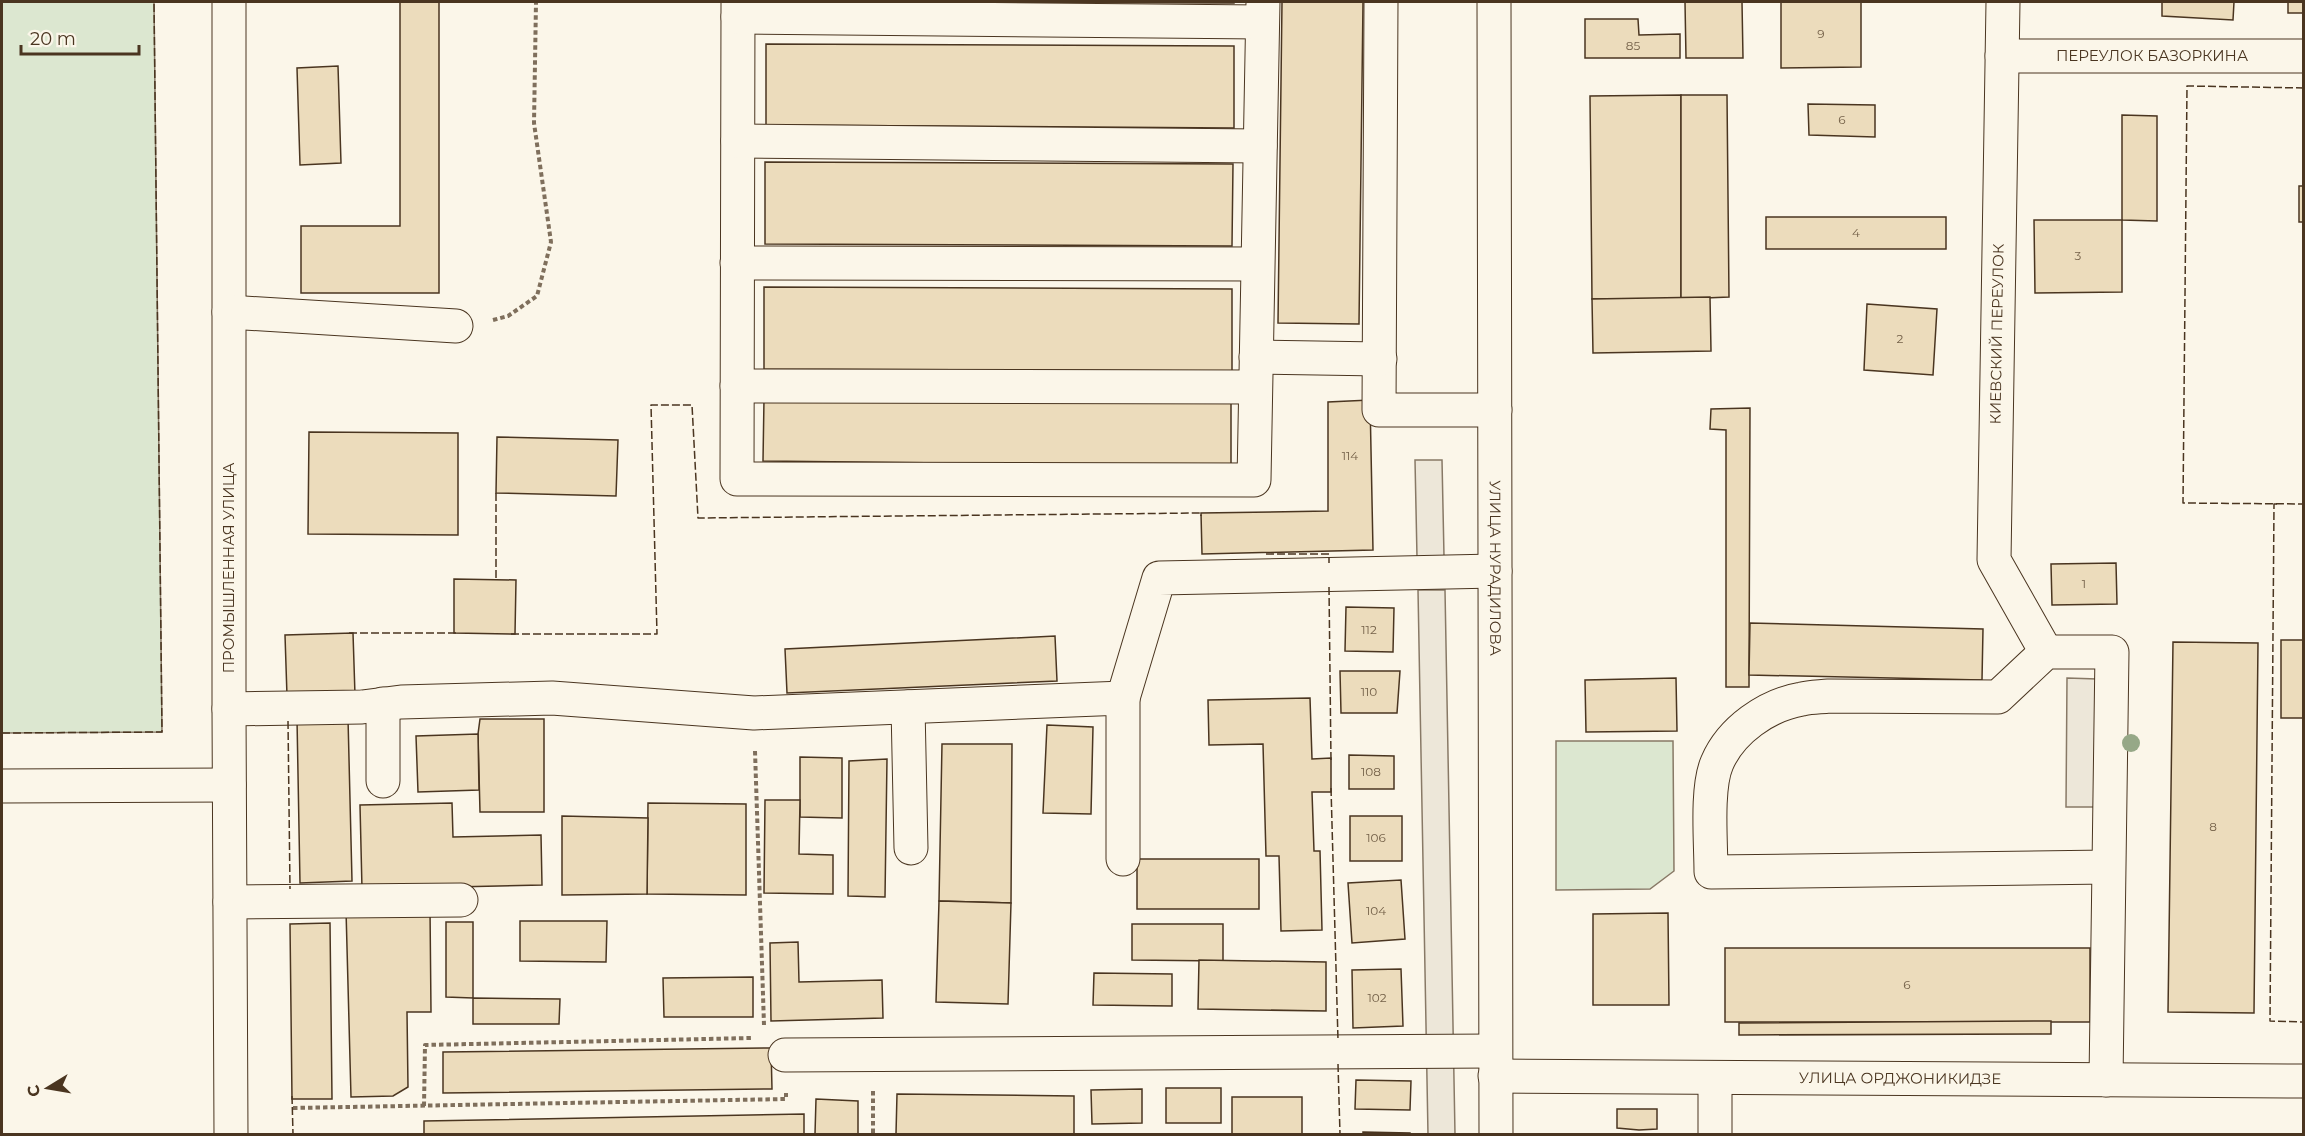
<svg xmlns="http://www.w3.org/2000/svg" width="2305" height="1136" font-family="Montserrat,sans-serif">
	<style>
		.green { fill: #dce7d0; stroke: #887966; stroke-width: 1.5 }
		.parking { fill: #ede7d9; stroke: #887966; stroke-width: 1.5 }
		.building { fill: #ecdcbc; stroke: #4a3520; stroke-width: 1.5 }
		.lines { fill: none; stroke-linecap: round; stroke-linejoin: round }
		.minor-casing { stroke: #4a3520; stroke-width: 35 }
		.path { stroke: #7f6f5c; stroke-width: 4; stroke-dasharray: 4.5 3; stroke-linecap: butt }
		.minor { stroke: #fbf6e9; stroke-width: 33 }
		.fence { stroke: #4a3520; stroke-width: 1.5; stroke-dasharray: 8 3; stroke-linecap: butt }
		.tree { fill: #96a887 }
		.labels { text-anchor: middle; stroke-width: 4.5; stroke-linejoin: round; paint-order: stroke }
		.number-label { font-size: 12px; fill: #725f47 }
		.street-label { font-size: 15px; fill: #4a3520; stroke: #fbf6e9 }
	</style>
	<rect width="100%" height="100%" fill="#fbf6e9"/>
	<g class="green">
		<polygon points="2,2 154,2 162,732 2,733"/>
		<polygon points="1556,741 1673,741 1674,871 1650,889 1556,890"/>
	</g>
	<g class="parking">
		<polygon points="1415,460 1442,460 1444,556 1417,557"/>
		<polygon points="1418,590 1445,590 1455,1134 1428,1134"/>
		<polygon points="2067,678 2097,679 2095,807 2066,807"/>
	</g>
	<g class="building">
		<polygon points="400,2 439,2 439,293 301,293 301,226 400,226"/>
		<polygon points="966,2 1234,2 1234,3"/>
		<polygon points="1282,2 1363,2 1359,324 1278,323"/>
		<polygon points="1685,2 1742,2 1743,58 1686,58"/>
		<polygon points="1781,2 1861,2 1861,67 1781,68"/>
		<polygon points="2162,2 2234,2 2233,20 2162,16"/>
		<rect x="2288" y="2" width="16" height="11"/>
		<polygon points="1585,19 1638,19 1639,35 1680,34 1680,58 1585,58"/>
		<polygon points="766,44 1234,46 1234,128 766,125"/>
		<polygon points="338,66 341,163 300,165 297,68"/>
		<polygon points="1681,95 1681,299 1592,299 1590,96"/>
		<polygon points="1681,95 1727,95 1729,297 1681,299"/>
		<polygon points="1808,104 1875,105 1875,137 1809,135"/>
		<polygon points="2122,115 2157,116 2157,221 2122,220"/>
		<polygon points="765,162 1233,164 1232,246 765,244"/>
		<rect x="2299" y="186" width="5" height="36"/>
		<rect x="1766" y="217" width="180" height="32"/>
		<polygon points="2034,220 2122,220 2122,292 2035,293"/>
		<polygon points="764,287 1232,289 1232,371 764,369"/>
		<polygon points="1710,297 1711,351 1593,353 1592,299"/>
		<polygon points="1867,304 1937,309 1933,375 1864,370"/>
		<polygon points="764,399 1231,402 1231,466 763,461"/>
		<polygon points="1370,400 1373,550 1202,554 1201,513 1328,511 1328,402"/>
		<polygon points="1750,408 1749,687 1726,687 1726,430 1710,429 1711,409"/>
		<polygon points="309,432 458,433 458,535 308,534"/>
		<polygon points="497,437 618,440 616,496 496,493"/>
		<polygon points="2116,563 2117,604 2052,605 2051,564"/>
		<polygon points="454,579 516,580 515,634 454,633"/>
		<polygon points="1346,607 1394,608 1393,652 1345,651"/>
		<polygon points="1750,623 1983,629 1982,680 1749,675"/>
		<polygon points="353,633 355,695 287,696 285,635"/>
		<polygon points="1055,636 1057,681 787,693 785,649"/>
		<rect x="2281" y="640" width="23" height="78"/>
		<polygon points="2173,642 2258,643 2254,1013 2168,1012"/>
		<polygon points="1340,671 1400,671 1397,713 1341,713"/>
		<polygon points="1676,678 1677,731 1586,732 1585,680"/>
		<polygon points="1310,698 1312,759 1331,758 1331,792 1312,792 1314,851 1320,851 1322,930 1281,931 1279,856 1266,856 1263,744 1209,745 1208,700"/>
		<polygon points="348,718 352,881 300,883 297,719"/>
		<polygon points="480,719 544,719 544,812 480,812 478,734"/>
		<polygon points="1047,725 1093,727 1091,814 1043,813"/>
		<polygon points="478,734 479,790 418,792 416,736"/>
		<polygon points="942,744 1012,744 1011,903 939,901"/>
		<polygon points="1349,755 1394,756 1394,789 1349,789"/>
		<polygon points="800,757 842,758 842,818 800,817"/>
		<polygon points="887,759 885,897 848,896 849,761"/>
		<polygon points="765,800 800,800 799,854 833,855 833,894 764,893"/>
		<polygon points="452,803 453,837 541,835 542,885 362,889 360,805"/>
		<polygon points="648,803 746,804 746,895 647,894"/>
		<polygon points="562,816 648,818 647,894 562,895"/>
		<rect x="1350" y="816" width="52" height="45"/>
		<rect x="1137" y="859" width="122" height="50"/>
		<polygon points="1401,880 1405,939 1352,943 1348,883"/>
		<polygon points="939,901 1011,903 1008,1004 936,1002"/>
		<polygon points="430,909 431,1012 407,1012 408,1087 393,1096 351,1097 346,910"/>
		<polygon points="1668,913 1669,1005 1593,1005 1593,914"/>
		<polygon points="520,921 607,921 606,962 520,961"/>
		<polygon points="446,922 473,922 473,998 446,997"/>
		<polygon points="330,923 332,1099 292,1099 290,924"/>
		<polygon points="1132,924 1223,924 1223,961 1132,960"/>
		<polygon points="798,942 799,982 882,980 883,1018 771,1021 770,943"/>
		<rect x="1725" y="948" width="365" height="74"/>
		<polygon points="1199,960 1326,962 1326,1011 1198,1009"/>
		<polygon points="1401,969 1403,1026 1353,1028 1352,970"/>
		<polygon points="1094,973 1172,974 1172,1006 1093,1005"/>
		<polygon points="753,977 753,1017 664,1017 663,978"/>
		<polygon points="473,998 560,999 559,1024 473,1024"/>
		<polygon points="2051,1021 2051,1034 1739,1035 1739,1023"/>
		<polygon points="771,1048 772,1089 443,1093 443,1052"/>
		<polygon points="1356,1080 1411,1081 1410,1110 1355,1109"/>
		<rect x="1166" y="1088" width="55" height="35"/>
		<polygon points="1142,1089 1142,1123 1092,1124 1091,1090"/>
		<polygon points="897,1094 1074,1096 1074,1134 896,1134"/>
		<rect x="1232" y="1097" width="70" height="37"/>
		<polygon points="816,1099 858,1101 858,1134 815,1134"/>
		<polygon points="1617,1109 1657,1109 1657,1129 1639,1130 1617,1128"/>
		<polygon points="804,1114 804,1134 424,1134 424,1121"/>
		<polygon points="1363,1132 1410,1133 1410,1134 1363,1134"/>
	</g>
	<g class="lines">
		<defs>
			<g id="minor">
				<polyline points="229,2 229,709 231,1134"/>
				<polyline points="738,2 737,479 1254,480 1263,2"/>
				<polyline points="1381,2 1379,410 1495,410"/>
				<path id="s1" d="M 1494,2 L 1496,1134"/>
				<polyline points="2003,2 1994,560 2046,652"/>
				<polyline points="738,17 1262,22"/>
				<path id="s2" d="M 2002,56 L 2304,56"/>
				<polyline points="738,141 1260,146"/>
				<polyline points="737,263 1257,264"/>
				<polyline points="229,312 456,326"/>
				<polyline points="1256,357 1380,359"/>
				<polyline points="737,386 1255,387"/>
				<polyline points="1123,698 1159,578 1495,571"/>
				<polyline points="383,704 383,781"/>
				<polyline points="908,707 911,848"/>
				<polyline points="229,709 362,707 401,702 552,698 754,713 1123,698 1123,859"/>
				<polyline points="2,786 229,785"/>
				<polyline points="230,902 461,900"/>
				<polyline points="785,1055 1495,1051"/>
				<path id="s3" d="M 1495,1076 L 2304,1081"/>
				<polyline points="1715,1078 1715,1134"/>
				<path d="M 2106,1080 L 2112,652 L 2046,652 L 1998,697 L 1829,696 C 1820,697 1810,697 1802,699 C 1767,705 1731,730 1717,763 C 1706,788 1711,843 1711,872 L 2108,867"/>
			</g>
		</defs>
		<use href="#minor" class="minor-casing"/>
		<g class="path">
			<polyline points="493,320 508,316 537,296 551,242 534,123 536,2"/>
			<polyline points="755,751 764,1025"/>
			<polyline points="873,1091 873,1134"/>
			<polyline points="424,1106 425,1045 752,1038"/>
			<polyline points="293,1108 786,1099 786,1093"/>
		</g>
		<use href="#minor" class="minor"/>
		<g class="fence">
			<polyline points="2304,88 2187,86 2183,503 2304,504"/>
			<polyline points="496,493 496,579"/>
			<polyline points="2277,504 2274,504 2270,1021 2304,1022"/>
			<polyline points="1266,554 1329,554 1329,563"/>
			<polyline points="1329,587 1331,761"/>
			<polyline points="349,633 457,633"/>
			<polyline points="511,634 657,634 651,405 692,405 698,518 1201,513 1201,516"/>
			<polyline points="288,721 290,889"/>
			<polyline points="2,733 162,732 154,2"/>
			<polyline points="1331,788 1338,1040"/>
			<polyline points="1338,1064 1340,1134"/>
			<polyline points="292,1096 293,1134"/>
		</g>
	</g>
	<circle class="tree" cx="2131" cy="743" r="9"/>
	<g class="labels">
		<g class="number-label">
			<text x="1821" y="38">9</text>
			<text x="1633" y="50">85</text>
			<text x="1842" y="124">6</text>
			<text x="1856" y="237">4</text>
			<text x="2078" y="260">3</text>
			<text x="1900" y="343">2</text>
			<text x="1350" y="460">114</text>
			<text x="2084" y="588">1</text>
			<text x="1369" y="634">112</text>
			<text x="1369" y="696">110</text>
			<text x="1371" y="776">108</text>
			<text x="2213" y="831">8</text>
			<text x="1376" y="842">106</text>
			<text x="1376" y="915">104</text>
			<text x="1907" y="989">6</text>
			<text x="1377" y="1002">102</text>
		</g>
		<g class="street-label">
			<text dy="5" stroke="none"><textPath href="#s2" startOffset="150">ПЕРЕУЛОК БАЗОРКИНА</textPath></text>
			<text transform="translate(1997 334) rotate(-89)" y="5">КИЕВСКИЙ ПЕРЕУЛОК</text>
			<text transform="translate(229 568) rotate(-90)" y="5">ПРОМЫШЛЕННАЯ УЛИЦА</text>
			<text dy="5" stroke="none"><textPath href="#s1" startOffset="566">УЛИЦА НУРАДИЛОВА</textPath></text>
			<text dy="5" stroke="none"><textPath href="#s3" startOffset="405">УЛИЦА ОРДЖОНИКИДЗЕ</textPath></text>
		</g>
	</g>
	<rect width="2305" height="1136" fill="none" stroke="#4a3520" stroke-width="6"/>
	<g transform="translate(48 1088) rotate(259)" stroke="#fbf6e9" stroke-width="4.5" paint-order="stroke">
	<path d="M0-4.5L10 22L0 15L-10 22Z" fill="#4a3520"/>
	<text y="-9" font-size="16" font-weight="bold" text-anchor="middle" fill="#4a3520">С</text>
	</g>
	<path d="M21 45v9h118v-9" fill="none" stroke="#4a3520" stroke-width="3"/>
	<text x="30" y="45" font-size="18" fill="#4a3520" stroke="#fbf6e9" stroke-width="4.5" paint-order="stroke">20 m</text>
</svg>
